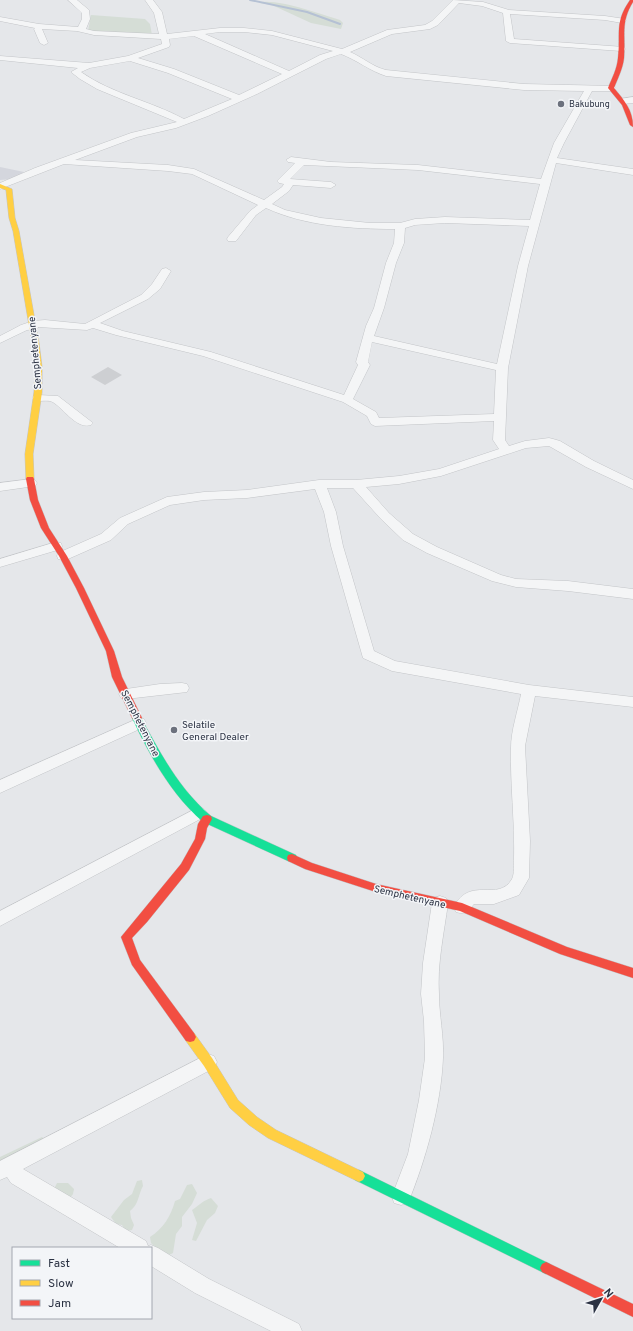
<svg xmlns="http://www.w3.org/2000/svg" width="633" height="1331" font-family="Overpass,sans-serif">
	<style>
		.built { fill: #d4d6dd }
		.green { fill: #d5ddd6 }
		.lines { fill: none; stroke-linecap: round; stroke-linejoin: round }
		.stream { stroke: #b5c1d4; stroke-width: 2 }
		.building { fill: #cdcfd2 }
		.street-casing { stroke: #c3c5c8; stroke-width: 1 }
		.fast-casing { stroke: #c3c5c8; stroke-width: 1 }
		.slow-casing { stroke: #c3c5c8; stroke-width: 1 }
		.jam-casing { stroke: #c3c5c8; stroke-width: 1 }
		.street { fill: #f4f5f6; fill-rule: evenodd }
		.fast { fill: #16e098; fill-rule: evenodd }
		.slow { fill: #ffcf43; fill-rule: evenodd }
		.jam { fill: #f24e42; fill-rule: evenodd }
		.poi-dot { fill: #6c717d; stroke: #f3f5f8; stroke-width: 1.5 }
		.labels { text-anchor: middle; stroke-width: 3; stroke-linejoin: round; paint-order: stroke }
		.far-poi-label { font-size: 9px; fill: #2b3243; stroke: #f3f5f8; text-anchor: start }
		.street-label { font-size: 10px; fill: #2b3243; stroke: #f3f5f8 }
		.poi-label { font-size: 10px; fill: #2b3243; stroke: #f3f5f8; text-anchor: start }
	</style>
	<rect width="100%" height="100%" fill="#e5e7ea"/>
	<polygon class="built" points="0,167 24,172 12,179 0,180"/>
	<g class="green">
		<path d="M 262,2 C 282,0 320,14 340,20 L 343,23 L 341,29 L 311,23 L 272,5 L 260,3 Z"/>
		<polygon points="91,15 145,19 150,24 152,35 88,31"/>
		<polygon points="42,1137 44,1139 0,1161 0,1157"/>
		<path d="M 142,1180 L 143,1186 C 138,1195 139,1204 130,1211 L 131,1218 L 134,1225 L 132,1230 L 126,1231 L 122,1225 L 116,1224 L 111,1217 L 124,1200 L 132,1194 L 137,1181 Z"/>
		<polygon points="57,1183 68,1183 74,1189 73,1194 70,1198 54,1189"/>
		<path d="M 192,1184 L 197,1193 L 192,1204 L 182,1217 L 182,1226 L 176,1234 L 173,1253 L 167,1256 L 161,1253 L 151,1243 L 150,1237 C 163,1229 171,1216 175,1201 L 180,1199 L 187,1185 Z"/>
		<path d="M 211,1198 L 218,1206 L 215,1213 L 207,1220 L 196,1241 L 192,1240 L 197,1223 L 192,1210 C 198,1206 204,1200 211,1198 Z"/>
	</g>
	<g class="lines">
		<polyline class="stream" points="250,0 307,12 340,24"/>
	</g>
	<polygon class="building" points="108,367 122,375 105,385 91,377"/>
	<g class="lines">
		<defs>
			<g id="street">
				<path d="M 68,0 L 77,0 L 89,10 L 90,19 L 86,29 L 94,31 L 159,34 L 154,13 L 145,0 L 153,0 L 162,12 L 167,34 L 220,28 L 244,28 L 272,31 L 342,49 L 387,30 L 425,25 L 432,21 L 453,0 L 483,2 L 509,10 L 605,16 L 625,19 L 626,21 L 622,23 L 605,20 L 510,14 L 514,39 L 624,47 L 625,49 L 624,51 L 621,51 L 510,43 L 506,41 L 503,13 L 482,6 L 459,3 L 438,25 L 430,29 L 392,34 L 350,52 C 362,57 373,67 386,70 L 524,84 L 614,86 L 615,88 L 611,91 L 592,91 L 564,143 L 557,158 L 633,169 L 633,175 L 556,163 L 528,266 L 508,368 L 505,440 L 509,446 L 525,441 L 549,438 L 553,439 L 560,441 L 594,461 L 633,480 L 633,489 L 586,467 L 549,446 L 526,448 L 441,476 L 399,484 L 366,487 L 389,513 L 413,534 L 437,547 L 501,575 L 516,579 L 568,581 L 633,589 L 633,599 L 568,591 L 516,587 L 492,581 L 427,553 L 403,540 L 381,519 L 353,488 L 327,488 L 336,512 L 343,546 L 374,651 L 395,661 L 529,685 L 633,697 L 633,707 L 535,696 L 525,746 L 530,841 L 529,878 L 519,895 L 494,904 L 474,904 C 468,911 465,915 456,912 L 454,907 C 470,875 498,903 512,879 C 515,873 513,864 514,858 C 515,821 510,784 511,748 C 511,730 518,711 521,694 L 392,671 L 363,658 L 331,546 L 324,512 L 315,489 L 247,498 L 204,500 L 170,505 L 128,524 L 111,540 L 68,559 L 63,560 L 58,559 L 57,556 L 58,553 L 101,534 L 120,518 L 167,497 L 204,492 L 247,490 L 319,480 L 356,480 L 399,476 L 439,469 L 499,449 L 493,440 L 494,421 L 375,426 L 371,424 L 367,416 L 343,402 L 203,356 L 116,335 L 93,328 L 87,330 L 38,327 L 37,329 L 27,330 L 0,343 L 0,336 L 21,325 L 33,321 L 45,320 L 85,324 L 141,295 L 152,284 L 162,269 L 166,268 L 171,271 L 160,289 L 148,299 L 100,323 L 123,331 L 211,352 L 344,395 L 358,365 L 356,362 L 366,326 L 374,308 L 386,263 L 394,243 L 395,229 C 352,229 305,226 266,208 L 256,215 L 236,241 L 228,241 L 227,239 L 228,237 L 250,211 L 258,205 L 192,174 L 168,171 L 64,164 L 0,189 L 0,183 L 35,168 L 131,133 L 177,122 L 97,89 L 80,79 L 71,72 L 78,68 L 0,60 L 0,56 L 89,63 L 128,56 L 162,44 L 161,39 L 94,35 L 77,31 L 42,29 L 48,43 L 44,45 L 40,43 L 34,29 L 35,28 L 0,21 L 0,17 L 39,24 L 78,27 L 82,19 L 82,13 ZM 220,32 L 244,32 L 272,35 L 333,51 L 320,55 L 289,71 L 205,34 ZM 194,36 L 282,74 L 239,95 L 174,69 L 138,58 L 169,47 L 170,45 L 169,39 ZM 341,54 C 357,60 370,71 386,76 L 524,90 L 584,91 L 554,143 L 541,179 L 418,165 L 331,162 L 291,157 L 286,160 L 288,162 L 295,163 L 277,181 L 279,183 L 284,184 L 282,187 L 264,200 L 194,169 L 168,165 L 75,160 L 137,137 L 176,128 L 208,116 L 257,94 L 326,59 ZM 130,61 L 168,73 L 232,99 L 184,119 C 151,101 112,94 81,72 L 90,68 ZM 304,165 L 418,170 L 540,184 L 530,220 L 445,217 L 415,219 L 400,223 L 370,223 L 321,218 L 285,210 L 272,204 L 289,191 L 293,185 L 331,188 L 336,185 L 331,182 L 290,179 ZM 445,223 L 529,226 L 518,266 L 497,364 L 374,336 L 384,308 L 396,263 L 404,243 L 405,228 L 415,225 ZM 372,342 L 496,370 L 494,414 L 379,418 L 376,412 L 353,399 L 370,365 L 368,362 Z"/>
				<polygon points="633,97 633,103 623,104 619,101 620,99"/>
				<path d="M 38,395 L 58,396 L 93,423 L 91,425 C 75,430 61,404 50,401 C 45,400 39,402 34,400 L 32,398 L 34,396 Z"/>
				<polygon points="31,479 35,480 37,483 35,486 0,491 0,483"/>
				<polygon points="56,542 61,543 62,546 61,549 0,567 0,559"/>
				<polygon points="182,683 187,684 189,688 187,692 126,699 121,698 119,694 121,690 126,689 160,684"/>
				<polygon points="139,718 144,719 146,723 144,727 0,793 0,780"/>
				<polygon points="199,807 204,809 207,813 204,817 0,926 0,911"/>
				<path d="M 440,896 L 446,898 L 448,903 C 444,933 437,964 439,994 C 439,1015 444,1036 443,1058 C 441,1105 426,1159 408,1203 L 401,1205 L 394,1203 L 392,1196 L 408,1154 L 419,1100 L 425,1058 L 424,1021 L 421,994 L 423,963 L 432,903 L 434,898 Z"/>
				<polygon points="208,1054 214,1056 217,1062 214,1068 23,1169 146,1241 148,1246 151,1245 158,1248 209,1279 299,1324 302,1331 271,1331 195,1293 151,1266 151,1248 120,1248 11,1183 7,1177 0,1180 0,1161"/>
			</g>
			<g id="fast">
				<path d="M 137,715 L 140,716 C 160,752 178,788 211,816 L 296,855 L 297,858 L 296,861 L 292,862 L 288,861 L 203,822 C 171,794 150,756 132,718 L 134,716 Z"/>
				<polygon points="359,1170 550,1264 552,1268 550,1272 546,1274 542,1272 355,1180 353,1176 355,1172"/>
			</g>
			<g id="slow">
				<polygon points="0,184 12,189 15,218 19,231 39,343 42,367 42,392 33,454 34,479 30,481 26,479 25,454 34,392 35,367 32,343 13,231 9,218 6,190 0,188"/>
				<polygon points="190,1032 194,1033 212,1058 238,1100 257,1117 276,1130 363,1172 365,1176 363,1180 359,1182 355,1180 268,1138 249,1125 230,1108 204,1066 186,1041 184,1037 186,1033"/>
			</g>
			<g id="jam">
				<path d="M 630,0 L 633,0 L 633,2 C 620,23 626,35 624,58 C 623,68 618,78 614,88 C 624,100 633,110 633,127 L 630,125 L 622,105 L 608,88 C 612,78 617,69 618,58 C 621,33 614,23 630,0 Z"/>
				<polygon points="27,477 33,477 34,479 38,500 49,528 67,556 84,588 114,651 122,677 142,718 140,720 134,720 132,718 112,677 106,651 76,588 59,556 41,528 30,500 26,479"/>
				<polygon points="207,815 211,816 212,819 207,828 205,839 189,870 147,922 132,938 140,960 194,1033 196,1037 194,1041 190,1042 186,1041 132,965 121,937 181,864 195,839 198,824 203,816"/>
				<polygon points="292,854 312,863 376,884 462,903 567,947 633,968 633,978 560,954 460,911 376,892 305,869 288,861 287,858 288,855"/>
				<polygon points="546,1262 633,1304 633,1317 542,1272 540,1268 542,1264"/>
			</g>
		</defs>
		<use href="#street" class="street-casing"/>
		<use href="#fast" class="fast-casing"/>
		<use href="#slow" class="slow-casing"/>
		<use href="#jam" class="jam-casing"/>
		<use href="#street" class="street"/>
		<use href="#fast" class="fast"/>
		<use href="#slow" class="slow"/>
		<use href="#jam" class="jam"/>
	</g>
	<g class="poi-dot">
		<circle cx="561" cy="104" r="4"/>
		<circle cx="174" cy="730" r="4"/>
	</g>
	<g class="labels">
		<g class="far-poi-label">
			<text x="569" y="107">Bakubung</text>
		</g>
		<g class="street-label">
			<text transform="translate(34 353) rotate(-95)" y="4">Semphetenyane</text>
			<text transform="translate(141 723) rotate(63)" y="4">Semphetenyane</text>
			<text transform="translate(410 896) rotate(13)" y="4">Semphetenyane</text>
		</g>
		<g class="poi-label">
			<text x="182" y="728">Selatile<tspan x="182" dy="12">General Dealer</tspan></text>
		</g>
	</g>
	<rect x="12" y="1247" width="140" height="72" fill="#f3f5f8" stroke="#a3a7b0"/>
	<rect x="20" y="1260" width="20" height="6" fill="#16e098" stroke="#a3a7b0"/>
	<text x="48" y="1267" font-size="12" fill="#2b3243">Fast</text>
	<rect x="20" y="1280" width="20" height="6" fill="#ffcf43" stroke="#a3a7b0"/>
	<text x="48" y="1287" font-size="12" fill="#2b3243">Slow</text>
	<rect x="20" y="1300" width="20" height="6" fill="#f24e42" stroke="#a3a7b0"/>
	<text x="48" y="1307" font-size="12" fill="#2b3243">Jam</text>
	<g transform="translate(601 1299) rotate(51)" stroke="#f3f5f8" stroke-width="3" paint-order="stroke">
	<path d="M0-3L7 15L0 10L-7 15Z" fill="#2b3243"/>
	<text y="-6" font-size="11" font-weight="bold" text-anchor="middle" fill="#2b3243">N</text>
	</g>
</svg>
